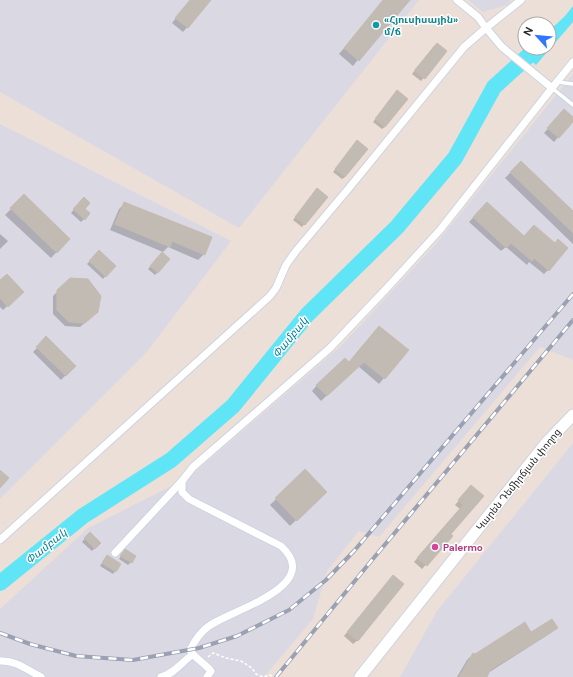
<svg xmlns="http://www.w3.org/2000/svg" width="573" height="677" font-family="'DM Sans','Noto Sans Armenian',sans-serif">
	<style>
		.industrial { fill: #dad9e3 }
		.water { fill: #60e5f7 }
		.shadow { fill: #0003 }
		.lines { fill: none; stroke-linecap: round; stroke-linejoin: round }
		.river { stroke: #60e5f7; stroke-width: 16 }
		.building { fill: #c2bbb3; stroke: #c6bbb1 }
		.service-casing { stroke: #ccd4e2; stroke-width: 5.5 }
		.minor-casing { stroke: #ccd4e2; stroke-width: 9 }
		.secondary-casing { stroke: #ccd4e2; stroke-width: 13 }
		.path { stroke: #fff; stroke-width: 1.5; stroke-dasharray: 3 2; stroke-linecap: butt }
		.service { stroke: #fff; stroke-width: 3.5 }
		.minor { stroke: #fff; stroke-width: 7 }
		.secondary { stroke: #fff; stroke-width: 11 }
		.rail-casing { stroke: #9aa1b3; stroke-width: 4 }
		.rail { stroke: #fff; stroke-width: 2.5; stroke-dasharray: 8; stroke-linecap: butt }
		.culture-dot { fill: #0f9aa8; stroke: #fff; stroke-width: 1.5 }
		.hotel-dot { fill: #d1479c; stroke: #fff; stroke-width: 1.5 }
		.labels { text-anchor: middle; stroke-width: 3; stroke-linejoin: round; paint-order: stroke }
		.culture-label { font-size: 10px; font-weight: bold; fill: #0d838f; stroke: #fff; text-anchor: start }
		.street-label { font-size: 10px; fill: #272727; stroke: #fff }
		.hotel-label { font-size: 10px; font-weight: bold; fill: #b23c85; stroke: #fff; text-anchor: start }
		.water-label { font-size: 11px; font-style: italic; fill: #03809f; stroke: #fff }
	</style>
	<rect width="100%" height="100%" fill="#ebdfd7"/>
	<g class="industrial">
		<polygon points="0,0 419,0 239,228 0,92"/>
		<polygon points="468,0 511,0 507,5 483,12"/>
		<polygon points="573,74 573,360 540,347 379,537 359,531 327,571 313,619 264,677 0,677 0,609 88,528 189,477 340,347 435,245"/>
		<polygon points="0,124 231,241 146,353 0,499"/>
		<polygon points="573,443 573,677 400,677 437,611"/>
	</g>
	<polygon class="water" points="573,6 573,22 536,65 523,53 529,48 549,48 549,31 565,16"/>
	<g class="shadow">
		<polygon points="190,0 210,0 183,32 172,23"/>
		<polygon points="384,0 404,0 353,66 339,54"/>
		<polygon points="434,46 446,51 421,81 412,74"/>
		<polygon points="395,94 385,127 382,129 373,122"/>
		<polygon points="560,115 573,119 573,120 554,142 544,133"/>
		<polygon points="355,144 345,177 342,179 333,172"/>
		<polygon points="521,162 573,212 573,244 505,178"/>
		<polygon points="315,192 326,197 302,227 293,220"/>
		<polygon points="24,196 69,239 51,258 5,215"/>
		<polygon points="81,201 83,209 89,214 81,222 71,213"/>
		<polygon points="125,203 204,254 198,260 168,247 163,252 110,230 119,209"/>
		<polygon points="487,203 548,270 544,274 529,262 527,265 506,247 501,251 469,222"/>
		<polygon points="0,234 8,241 0,249"/>
		<polygon points="99,252 114,266 103,279 87,264"/>
		<polygon points="160,256 158,272 155,275 148,269"/>
		<polygon points="0,282 22,292 3,310 0,307"/>
		<polygon points="58,291 97,312 80,327 65,326 53,314 53,296"/>
		<polygon points="379,327 407,350 379,384 358,366 321,401 312,391 317,385 348,363"/>
		<polygon points="47,338 75,366 61,380 33,352"/>
		<polygon points="305,471 325,492 290,526 270,505"/>
		<polygon points="468,490 483,496 450,534 452,536 422,569 414,562 460,509 455,505"/>
		<polygon points="90,533 100,543 92,551 82,542"/>
		<polygon points="123,553 131,562 128,565 119,559"/>
		<polygon points="107,556 120,565 113,574 100,566"/>
		<polygon points="389,581 358,640 353,644 344,636"/>
		<polygon points="557,627 551,633 488,673 485,677 457,677 467,660 473,654 475,655 531,633"/>
	</g>
	<g class="lines">
		<polyline class="river" points="0,583 83,516 171,460 233,406 307,315 397,227 455,158 494,87 537,48"/>
	</g>
	<g class="building">
		<polygon points="190,0 211,0 188,28 175,18"/>
		<polygon points="383,0 410,0 359,61 344,48"/>
		<polygon points="437,43 447,51 425,79 414,71"/>
		<polygon points="397,90 408,99 385,127 375,119"/>
		<polygon points="564,109 573,117 573,122 559,138 547,128"/>
		<polygon points="357,140 368,149 345,177 335,169"/>
		<polygon points="521,161 573,211 573,233 510,172"/>
		<polygon points="317,188 328,197 305,225 295,217"/>
		<polygon points="24,194 70,239 57,253 10,208"/>
		<polygon points="84,197 90,203 85,209 90,213 85,220 73,209"/>
		<polygon points="124,202 212,237 205,255 172,241 170,247 115,224"/>
		<polygon points="487,202 524,236 534,225 555,243 558,239 568,248 549,271 534,258 532,261 511,243 506,248 473,217"/>
		<polygon points="99,250 116,266 106,277 89,261"/>
		<polygon points="162,252 170,259 158,273 150,266"/>
		<polygon points="7,274 24,292 8,307 0,298 0,280"/>
		<polygon points="70,278 88,279 101,296 98,312 85,323 69,322 57,310 57,290"/>
		<polygon points="379,326 409,350 385,379 364,362 327,396 316,385 345,358 349,362"/>
		<polygon points="46,336 76,366 66,376 36,347"/>
		<polygon points="305,469 327,492 297,521 275,498"/>
		<polygon points="0,470 9,478 0,488"/>
		<polygon points="471,485 484,496 451,534 453,536 427,566 417,558 463,505 458,500"/>
		<polygon points="90,532 101,543 95,549 84,538"/>
		<polygon points="125,549 136,556 132,563 120,556"/>
		<polygon points="107,555 121,564 116,572 102,563"/>
		<polygon points="393,575 404,584 358,641 347,632"/>
		<polygon points="552,619 558,628 490,670 487,677 459,677 473,653 475,654 525,622 531,632"/>
	</g>
	<g class="lines">
		<defs>
			<g id="service">
				<polyline points="558,82 573,84"/>
				<polyline points="552,88 573,105"/>
			</g>
			<g id="minor">
				<polyline points="457,0 478,17 486,28 521,0"/>
				<polyline points="0,540 270,296 276,288 286,265 296,251 349,188 464,47 486,28 502,47 552,88 573,62"/>
				<polyline points="115,553 182,481"/>
				<path d="M 0,661 C 16,660 27,670 41,677"/>
				<path d="M 161,677 C 174,674 182,662 192,655"/>
				<path d="M 207,677 L 211,671 C 205,663 195,659 190,650 C 195,640 200,632 209,626 C 231,610 325,586 281,546 L 189,499 L 182,492 L 182,481 L 193,467 L 330,348 L 386,289 L 440,230 L 552,88"/>
			</g>
			<polyline id="secondary" points="360,677 547,442 573,415"/>
		</defs>
		<use href="#service" class="service-casing"/>
		<use href="#minor" class="minor-casing"/>
		<use href="#secondary" class="secondary-casing"/>
		<polyline class="path" points="208,657 213,653 226,658 241,661 252,668 256,674 263,677 270,675 273,677"/>
		<use href="#service" class="service"/>
		<use href="#minor" class="minor"/>
		<use href="#secondary" class="secondary"/>
		<defs>
			<g id="rail">
				<polyline points="0,633 30,644 76,656 133,660 199,648 237,636 289,610 326,580 354,551 573,294"/>
				<polyline points="276,677 372,560 573,320"/>
			</g>
		</defs>
		<use href="#rail" class="rail-casing"/>
		<use href="#rail" class="rail"/>
	</g>
	<circle class="culture-dot" cx="376" cy="25" r="4"/>
	<circle class="hotel-dot" cx="435" cy="547" r="4"/>
	<g class="labels">
		<g class="culture-label">
			<text x="384" y="23">«Հյուսիսային»<tspan x="384" dy="12">մ/ճ</tspan></text>
		</g>
		<g class="street-label">
			<text transform="translate(518 479) rotate(-51)" y="4">Կարեն Դեմիրճյան փողոց</text>
		</g>
		<g class="hotel-label">
			<text x="443" y="551">Palermo</text>
		</g>
		<g class="water-label">
			<text transform="translate(290 337) rotate(-51)" y="4">Փամբակ</text>
			<text transform="translate(46 546) rotate(-39)" y="4">Փամբակ</text>
		</g>
	</g>
	<g transform="translate(537 36) rotate(297)"><circle r="19" fill="#ffffff" stroke="#a9a9a9"/>
	<path d="M0-3L7 15L0 10L-7 15Z" fill="#3076ff"/>
	<text y="-6" font-size="11" font-weight="bold" text-anchor="middle" fill="#272727">N</text>
	</g>
</svg>
